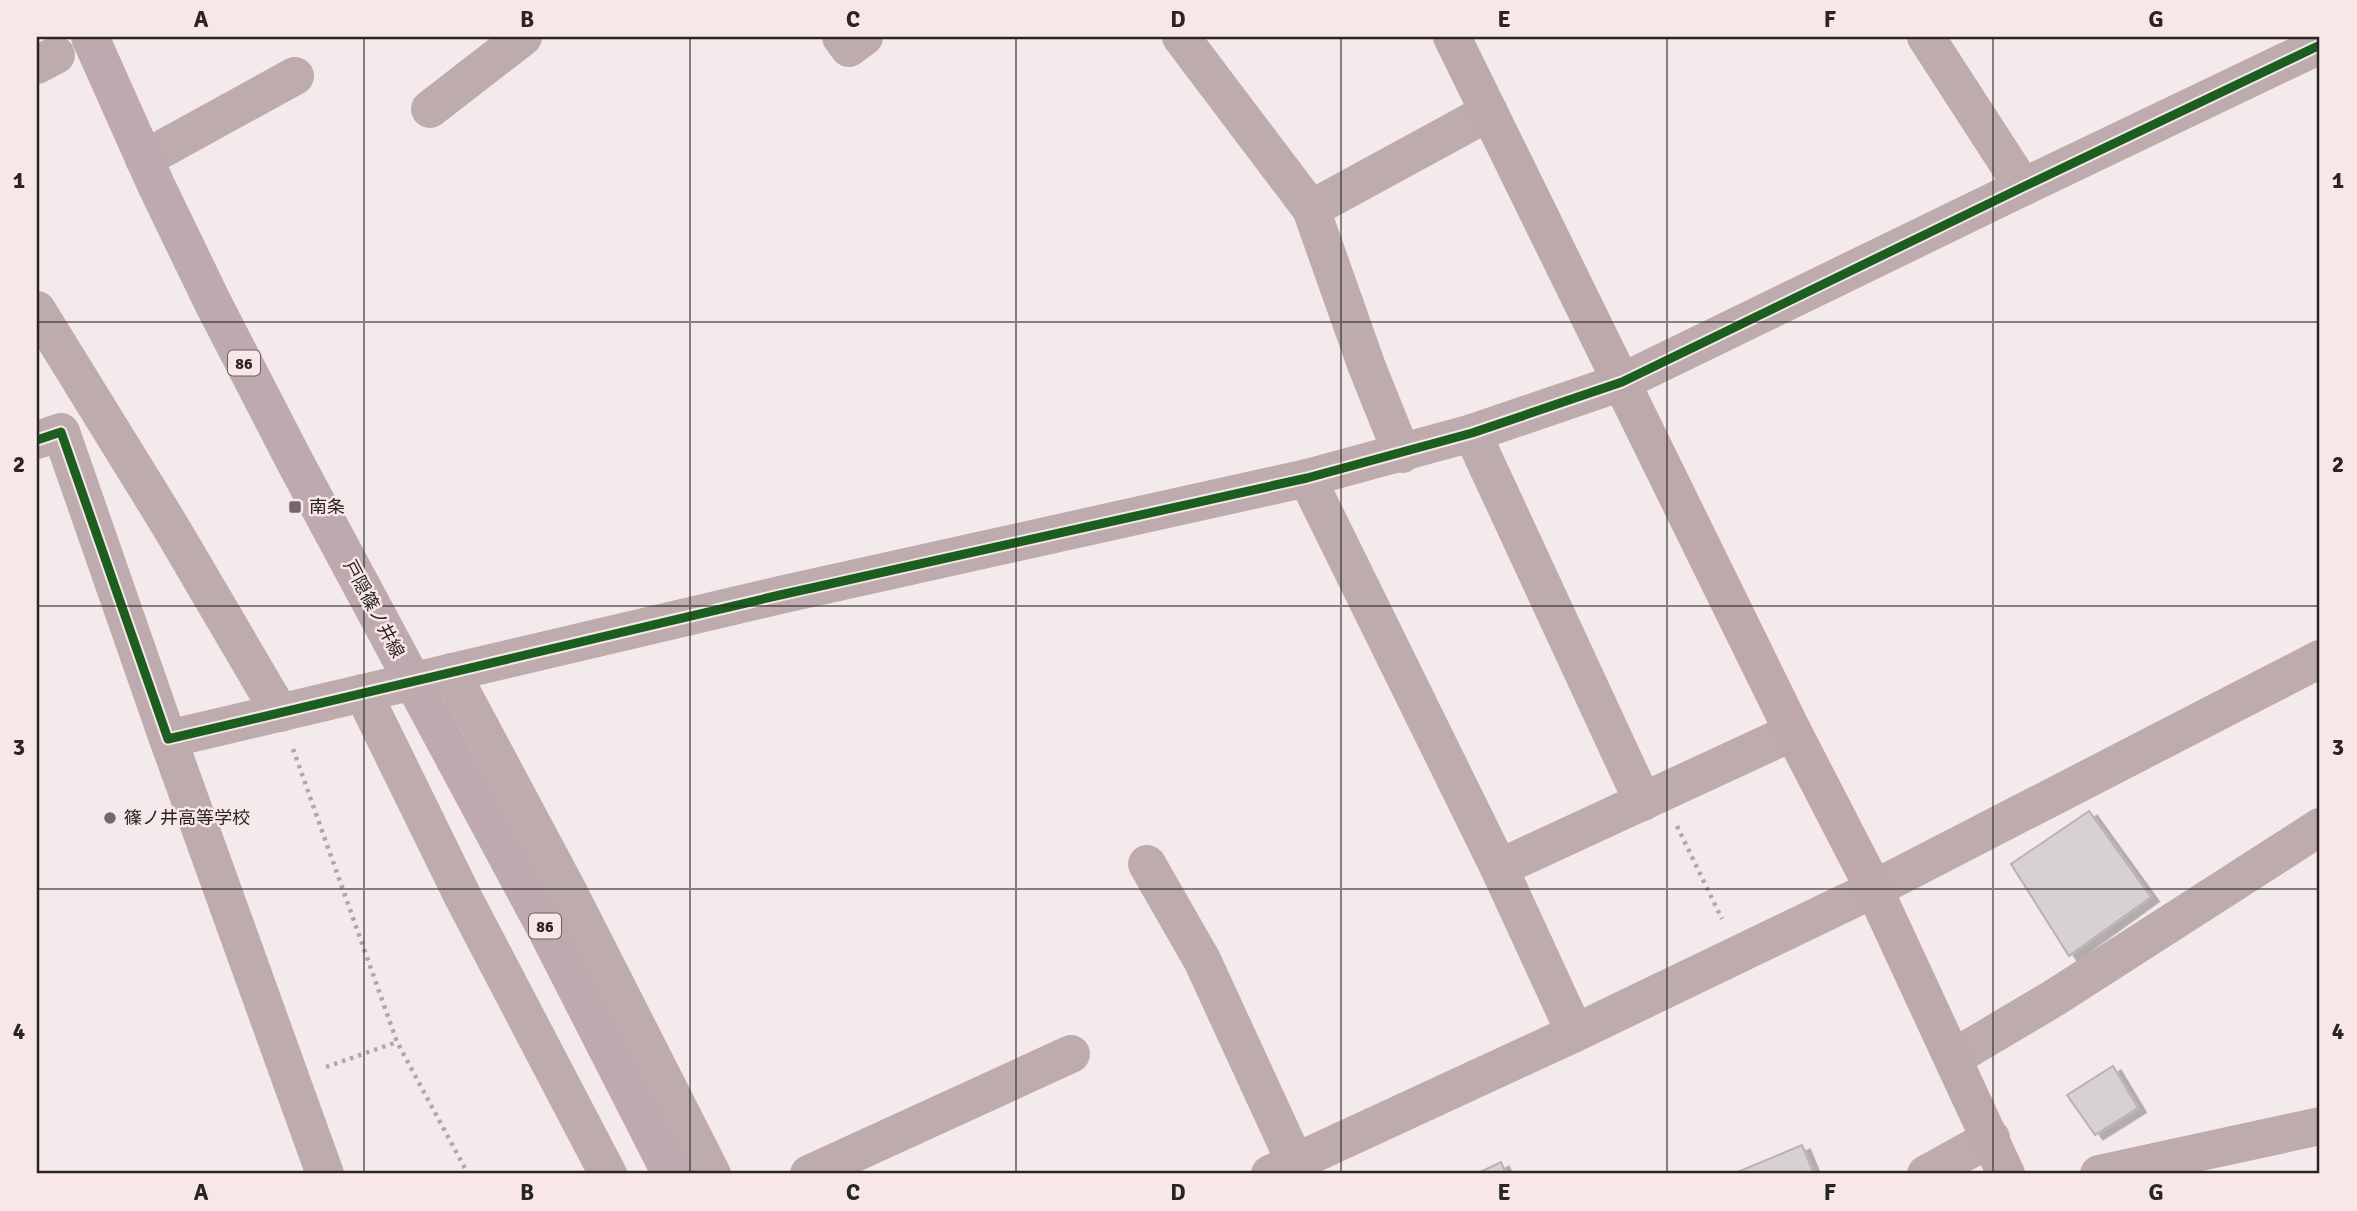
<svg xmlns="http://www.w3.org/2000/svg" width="2357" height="1211" font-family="Signika,'Noto Sans JP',sans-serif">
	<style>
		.building { fill: #d8d1d2; stroke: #b9b1b3; stroke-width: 2; filter: url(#shadow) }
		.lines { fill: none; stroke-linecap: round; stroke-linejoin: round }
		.path { stroke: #b4a7a9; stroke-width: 4.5; stroke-dasharray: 3.5 5; stroke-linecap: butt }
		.street { stroke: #beabae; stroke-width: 38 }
		.secondary { stroke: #bda9ac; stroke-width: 38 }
		.primary { stroke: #bea9af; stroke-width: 38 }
		.cycleway-casing { stroke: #f7e7e8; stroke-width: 13 }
		.cycleway { stroke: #1b5e20; stroke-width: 9 }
		.grid { fill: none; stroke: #2a2425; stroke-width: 2; stroke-opacity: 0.55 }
		.poi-dot { fill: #71696b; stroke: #f7e7e8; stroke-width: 2.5 }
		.labels { text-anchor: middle; stroke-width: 5; stroke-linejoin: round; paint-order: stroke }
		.shield { fill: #f7e7e8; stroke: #685e60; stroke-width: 2 }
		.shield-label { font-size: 16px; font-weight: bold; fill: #2a2425 }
		.poi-label { font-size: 18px; fill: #2a2425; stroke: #f7e7e8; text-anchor: start }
		.street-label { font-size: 18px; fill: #2a2425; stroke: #f7e7e8 }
		.neatline { fill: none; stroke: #2a2425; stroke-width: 2.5 }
		.grid-label { font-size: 23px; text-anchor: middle; font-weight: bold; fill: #2a2425 }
	</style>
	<defs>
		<filter id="shadow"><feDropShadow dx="8" dy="4.5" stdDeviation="0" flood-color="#0004"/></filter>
	</defs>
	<rect width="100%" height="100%" fill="#f4eaec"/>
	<g class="building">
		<polygon points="2089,811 2151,897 2069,956 2011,864"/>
		<polygon points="2113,1066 2138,1108 2095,1135 2067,1095"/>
		<polygon points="1802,1145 1814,1174 1733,1174"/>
		<polygon points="1501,1162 1506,1174 1476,1174"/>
	</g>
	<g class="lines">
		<g class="path">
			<polyline points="293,749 397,1042 468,1174"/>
			<polyline points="1677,826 1722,919"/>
			<polyline points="326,1067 397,1042"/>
		</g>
		<g class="street">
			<polyline points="841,37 849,48 864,37"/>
			<polyline points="1181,37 1311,209 1367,367 1402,454"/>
			<polyline points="1926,37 2023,187"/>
			<polyline points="37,65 56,55"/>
			<polyline points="430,109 523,37"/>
			<polyline points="144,159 295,76"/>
			<polyline points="1311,209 1489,112"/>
			<polyline points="37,310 169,524 280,713"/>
			<polyline points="1472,433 1643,802"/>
			<polyline points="37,440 61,432 168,739 780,595 1307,478 1472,433 1622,382 2023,187 2320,45"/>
			<polyline points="1307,478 1499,868 1575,1033"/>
			<polyline points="451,672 568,891 712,1174"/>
			<polyline points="363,693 463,897 608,1174"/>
			<polyline points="168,739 325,1174"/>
			<polyline points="1147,864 1202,960 1295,1162"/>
			<polyline points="1499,868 1793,732"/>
			<polyline points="1953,1058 2054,998 2320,827"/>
			<polyline points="809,1174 1071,1054"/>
			<polyline points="1270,1174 1575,1033 1874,889 2320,659"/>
			<polyline points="1926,1174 1991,1138"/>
			<polyline points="2099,1174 2320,1126"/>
		</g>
		<polyline class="secondary" points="1452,37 1793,732 1874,889 2006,1174"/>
		<polyline class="primary" points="90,37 156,185 213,303 295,462 548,933 671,1174"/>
		<defs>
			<polyline id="cycleway" points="37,440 61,432 168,739 780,595 1307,478 1472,433 1622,382 2023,187 2320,45"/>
		</defs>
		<use href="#cycleway" class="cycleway-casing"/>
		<use href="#cycleway" class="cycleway"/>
	</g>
	<path class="grid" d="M 364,37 L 364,1174M 690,37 L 690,1174M 1016,37 L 1016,1174M 1341,37 L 1341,1174M 1667,37 L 1667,1174M 1993,37 L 1993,1174M 37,322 L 2320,322M 37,606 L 2320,606M 37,889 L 2320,889"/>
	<g class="poi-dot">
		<rect x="288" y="500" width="14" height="14" rx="3.5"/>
		<circle cx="110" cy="818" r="7"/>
	</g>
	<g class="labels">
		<g class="shield">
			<rect x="228" y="350.5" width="32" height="25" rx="5"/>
			<rect x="529" y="913.5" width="32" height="25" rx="5"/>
		</g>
		<g class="shield-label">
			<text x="244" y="369">86</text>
			<text x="545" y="932">86</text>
		</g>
		<g class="poi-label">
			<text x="309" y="513">南条</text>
			<text x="124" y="824">篠ノ井高等学校</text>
		</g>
		<g class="street-label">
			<text transform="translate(374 609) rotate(62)" y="6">戸隠篠ノ井線</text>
		</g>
	</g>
	<rect width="2357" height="1211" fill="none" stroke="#f7e7e8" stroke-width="77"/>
	<rect x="38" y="38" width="2280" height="1134" class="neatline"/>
	<g class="grid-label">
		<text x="201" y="27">A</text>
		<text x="527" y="27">B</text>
		<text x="853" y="27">C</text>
		<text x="1178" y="27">D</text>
		<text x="1504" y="27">E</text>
		<text x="1830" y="27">F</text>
		<text x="2156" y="27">G</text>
		<text x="19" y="188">1</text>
		<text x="2338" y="188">1</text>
		<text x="19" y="472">2</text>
		<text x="2338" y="472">2</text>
		<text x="19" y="755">3</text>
		<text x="2338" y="755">3</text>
		<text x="19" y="1039">4</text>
		<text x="2338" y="1039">4</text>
		<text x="201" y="1200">A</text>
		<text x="527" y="1200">B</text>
		<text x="853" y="1200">C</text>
		<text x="1178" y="1200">D</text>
		<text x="1504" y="1200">E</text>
		<text x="1830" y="1200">F</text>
		<text x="2156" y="1200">G</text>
	</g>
</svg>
